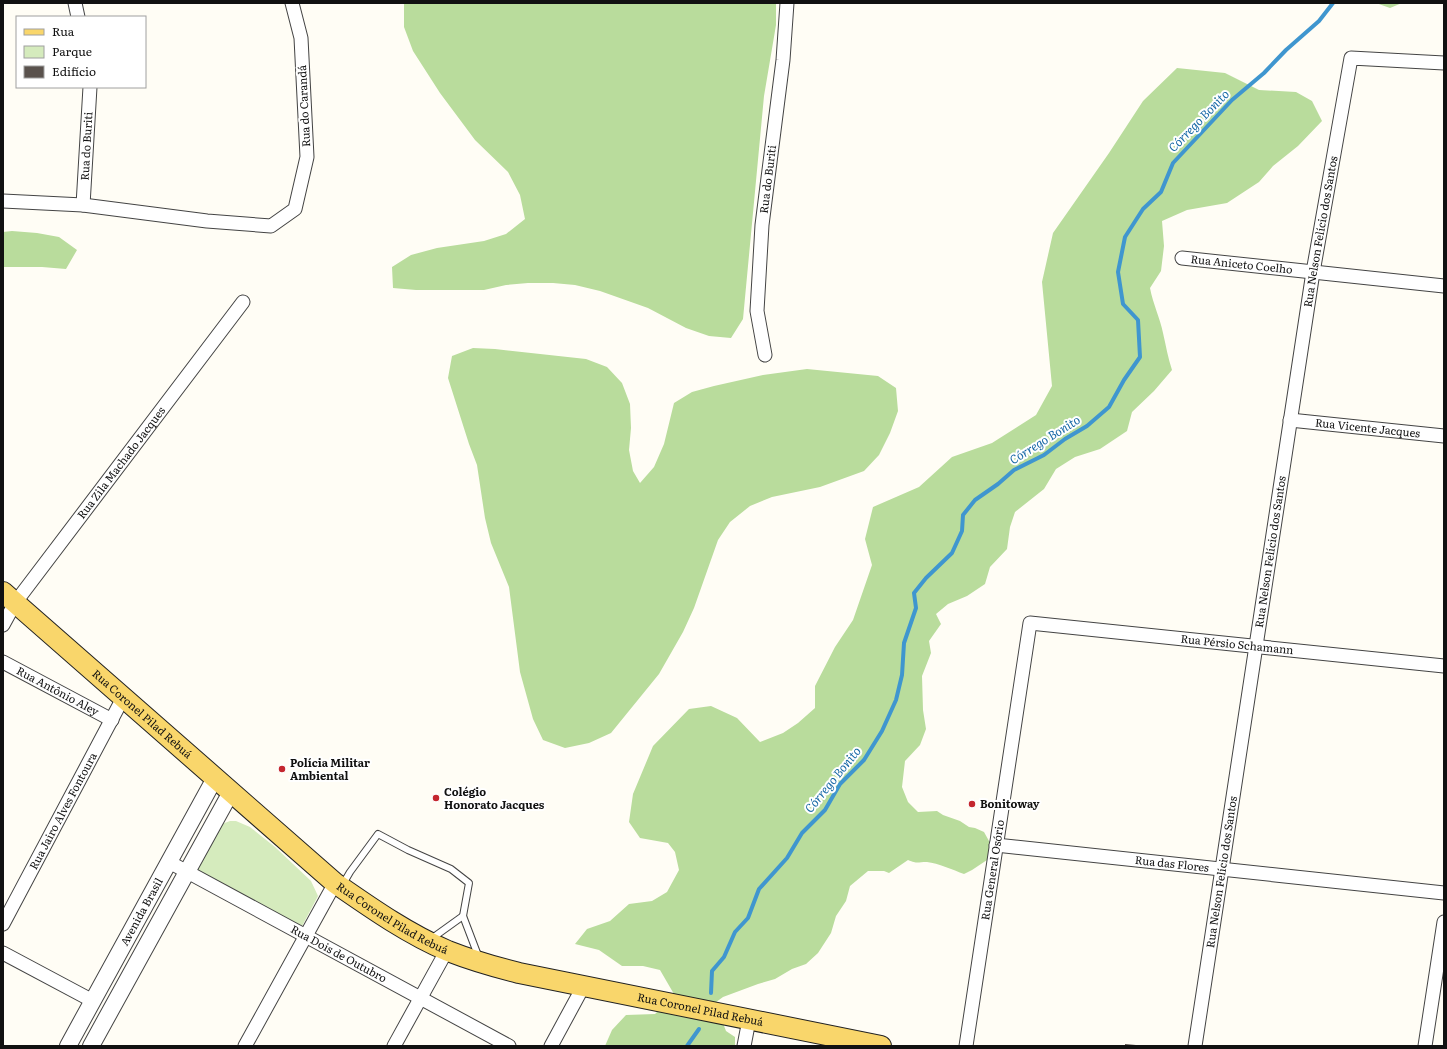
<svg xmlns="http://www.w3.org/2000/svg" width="1447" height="1049" font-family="Literata,serif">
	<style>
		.green { fill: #d5ebbd }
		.forest { fill: #b9dc9c }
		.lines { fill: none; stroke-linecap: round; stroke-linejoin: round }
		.stream { stroke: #3f96cf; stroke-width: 4 }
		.building { fill: #5a524d }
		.service-casing { stroke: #444; stroke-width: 8 }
		.minor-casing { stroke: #444; stroke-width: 15 }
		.tertiary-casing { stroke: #444; stroke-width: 18 }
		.primary-casing { stroke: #222; stroke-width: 22 }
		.service { stroke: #fff; stroke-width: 6 }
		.minor { stroke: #fff; stroke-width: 13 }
		.tertiary { stroke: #fff; stroke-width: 16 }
		.primary { stroke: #f9d66b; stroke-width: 20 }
		.poi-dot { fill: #c4262e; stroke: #fff; stroke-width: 1.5 }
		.labels { text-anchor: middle; stroke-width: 4; stroke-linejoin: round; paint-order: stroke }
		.street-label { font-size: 11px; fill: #111; stroke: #fff }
		.poi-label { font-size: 11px; font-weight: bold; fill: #111; stroke: #fff; text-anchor: start }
		.water-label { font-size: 12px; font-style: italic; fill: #1768a6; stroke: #fff }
	</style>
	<rect width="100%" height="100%" fill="#fffdf5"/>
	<polygon class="green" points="230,821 236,821 250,827 275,847 311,881 318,896 301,928 196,870 222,824"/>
	<g class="forest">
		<polygon points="404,3 776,3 776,25 764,96 743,319 731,338 709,336 686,328 648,308 600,291 575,285 553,283 528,283 506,285 484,290 416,290 393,288 392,267 411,255 437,248 484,241 506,234 525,219 520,195 508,172 475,140 440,93 413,51 404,27"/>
		<polygon points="1376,3 1402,3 1390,8"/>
		<path d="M 1177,68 L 1225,73 L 1259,90 L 1296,92 L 1312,101 L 1322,121 L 1298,146 L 1273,166 L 1259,182 L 1227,203 L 1187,210 L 1162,221 L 1164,246 L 1161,271 L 1150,288 C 1153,304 1160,318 1163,333 C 1166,346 1168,358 1172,370 L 1154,391 L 1132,412 L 1127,431 L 1100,449 L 1075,457 L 1056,469 L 1044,489 L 1015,512 L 1010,527 L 1007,549 L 990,567 L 985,584 L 967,596 L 948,604 L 936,614 L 941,624 L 929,641 L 931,653 L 922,676 L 923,710 L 926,729 L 920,745 L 905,761 L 902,787 L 908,802 L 918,812 L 937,811 L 943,815 L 960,821 L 969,827 L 975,828 L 984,832 L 989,841 L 991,849 L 990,858 L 972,870 L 964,874 C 953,870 938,863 927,862 C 917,862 918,864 908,860 L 889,873 L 884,871 L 868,871 L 850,886 L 846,901 L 836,916 L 831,933 L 818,953 L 806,964 L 792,969 L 775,979 L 758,984 L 723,997 L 708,1008 L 678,1001 L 660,970 L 643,966 L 622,966 L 599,950 L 575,944 L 587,929 L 610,921 L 629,904 L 652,901 L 667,892 L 679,870 L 675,852 L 668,843 L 640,838 L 629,822 L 633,794 L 653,746 L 689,709 L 711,706 L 737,718 L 760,742 L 783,733 L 798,723 L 815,708 L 815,686 L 835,647 L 853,620 L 872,565 L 865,539 L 873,507 L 919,487 L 952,457 L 992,443 L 1036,415 L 1052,386 L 1042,282 L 1053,233 L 1109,153 L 1143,101 Z"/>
		<polygon points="12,231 37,233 59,237 77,250 66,269 42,267 3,267 3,232"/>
		<polygon points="473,348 495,349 586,359 607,367 622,383 630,404 631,428 629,450 633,471 640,483 654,467 664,444 674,403 692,392 714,386 763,375 807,369 878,376 896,388 898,411 890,433 879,455 864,471 820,487 772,497 750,506 730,522 718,540 694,608 683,632 659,674 611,733 589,743 565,748 543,740 533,719 520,672 509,587 491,543 485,518 477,465 469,444 448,378 452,356"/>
		<polygon points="664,1005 721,1018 726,1031 735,1037 735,1046 605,1046 612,1030 626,1015 655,1014"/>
	</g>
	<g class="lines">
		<g class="stream">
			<polyline points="711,993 712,971 724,957 735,932 748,918 759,889 787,858 802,833 825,810 840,784 864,760 882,731 896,700 902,675 904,643 916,608 914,593 926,578 952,553 962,531 963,515 975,500 998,484 1014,470 1044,455 1065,439 1087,426 1109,407 1124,380 1140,357 1138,320 1123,304 1118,272 1125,237 1143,209 1161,192 1173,163 1232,100 1264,73 1286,50 1319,21 1333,3"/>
			<polyline points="687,1046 699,1029"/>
		</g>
	</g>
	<polygon class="building" points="1125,1044 1136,1045 1136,1046 1125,1046"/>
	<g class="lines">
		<defs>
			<g id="service">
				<polyline points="343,884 350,872 378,834 408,850 451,869 469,883 463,916 479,958"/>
				<polyline points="431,939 463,916"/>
			</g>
			<g id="minor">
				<polyline points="75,3 78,17"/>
				<polyline points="3,201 83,205 207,221 271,226 295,209 307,157 301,38 292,3"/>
				<path id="s1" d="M 83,205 L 90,87"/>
				<path id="s2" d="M 1182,258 L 1444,286"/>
				<path id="s3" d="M 765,355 L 757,311 L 762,225 L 783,60 L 787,3"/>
				<path id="s4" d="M 1290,420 L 1444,436"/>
				<path id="s5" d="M 3,625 L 15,603 L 243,302"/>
				<path id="s6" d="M 3,662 L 112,720"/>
				<path id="s7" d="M 996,845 L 1444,893"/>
				<path id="s8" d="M 169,862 L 509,1046"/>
				<path id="s9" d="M 3,924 L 123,698"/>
				<polyline points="3,953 93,1001"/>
				<polyline points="245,1046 335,883"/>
				<polyline points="394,1046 447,950"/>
				<polyline points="551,1046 583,987"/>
				<polyline points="744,1046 749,1020"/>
				<path id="s10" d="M 966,1046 L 1030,623 L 1444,666"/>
				<path id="s11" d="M 1195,1046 L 1313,272 L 1351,58 L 1444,63"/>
				<polyline points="1425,1046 1444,922"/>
			</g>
			<g id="tertiary">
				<path id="s12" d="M 68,1046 L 215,778"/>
				<polyline points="91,1046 231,792"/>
			</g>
			<g id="primary">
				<path id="s13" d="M 3,592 L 335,883 C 371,908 408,934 448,951 C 471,960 495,967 519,973 L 881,1046"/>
			</g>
		</defs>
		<use href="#service" class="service-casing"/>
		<use href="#minor" class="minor-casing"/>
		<use href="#tertiary" class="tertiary-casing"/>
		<use href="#primary" class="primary-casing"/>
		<use href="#service" class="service"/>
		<use href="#minor" class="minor"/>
		<use href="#tertiary" class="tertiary"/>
		<use href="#primary" class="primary"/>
	</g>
	<g class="poi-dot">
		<circle cx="282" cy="769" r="4"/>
		<circle cx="436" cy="798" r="4"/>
		<circle cx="972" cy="804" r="4"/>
	</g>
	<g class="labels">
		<g class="street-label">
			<text transform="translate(304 106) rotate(-93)" y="4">Rua do Carandá</text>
			<text dy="4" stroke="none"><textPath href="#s1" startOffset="59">Rua do Buriti</textPath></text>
			<text dy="4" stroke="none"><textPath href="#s3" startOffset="177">Rua do Buriti</textPath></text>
			<text dy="4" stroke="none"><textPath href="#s11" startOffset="824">Rua Nelson Felício dos Santos</textPath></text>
			<text dy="4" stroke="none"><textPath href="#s2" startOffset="60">Rua Aniceto Coelho</textPath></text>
			<text dy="4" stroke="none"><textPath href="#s4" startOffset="78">Rua Vicente Jacques</textPath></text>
			<text dy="4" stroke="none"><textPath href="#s5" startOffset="201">Rua Zila Machado Jacques</textPath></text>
			<text dy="4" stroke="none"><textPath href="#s11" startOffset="500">Rua Nelson Felício dos Santos</textPath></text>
			<text dy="4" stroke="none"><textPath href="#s10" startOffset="636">Rua Pérsio Schamann</textPath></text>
			<text dy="4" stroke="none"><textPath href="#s6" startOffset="62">Rua Antônio Aley</textPath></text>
			<text dy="4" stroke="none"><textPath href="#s13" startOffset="185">Rua Coronel Pilad Rebuá</textPath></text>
			<text dy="4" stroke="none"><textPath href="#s9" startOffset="128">Rua Jairo Alves Fontoura</textPath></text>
			<text dy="4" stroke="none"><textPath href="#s7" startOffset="177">Rua das Flores</textPath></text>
			<text dy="4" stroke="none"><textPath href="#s10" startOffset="178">Rua General Osório</textPath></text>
			<text dy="4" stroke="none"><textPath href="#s11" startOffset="176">Rua Nelson Felício dos Santos</textPath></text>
			<text dy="4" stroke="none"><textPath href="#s12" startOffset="153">Avenida Brasil</textPath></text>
			<text dy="4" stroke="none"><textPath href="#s13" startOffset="509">Rua Coronel Pilad Rebuá</textPath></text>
			<text dy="4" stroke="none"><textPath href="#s8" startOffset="193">Rua Dois de Outubro</textPath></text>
			<text dy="4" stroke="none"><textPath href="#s13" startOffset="833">Rua Coronel Pilad Rebuá</textPath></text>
		</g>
		<g class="poi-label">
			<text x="290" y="767">Polícia Militar<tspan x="290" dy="13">Ambiental</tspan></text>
			<text x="444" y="796">Colégio<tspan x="444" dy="13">Honorato Jacques</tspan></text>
			<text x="980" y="808">Bonitoway</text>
		</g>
		<g class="water-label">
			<text transform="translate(1199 121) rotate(-46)" y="4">Córrego Bonito</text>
			<text transform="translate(1045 440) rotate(-32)" y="4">Córrego Bonito</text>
			<text transform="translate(833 780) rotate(-51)" y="4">Córrego Bonito</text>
		</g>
	</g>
	<rect width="1447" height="1049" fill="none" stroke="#111111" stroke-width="8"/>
	<rect x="16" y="16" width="130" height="72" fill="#ffffff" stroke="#a0a0a0"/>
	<rect x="24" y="29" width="20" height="6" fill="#f9d66b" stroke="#a0a0a0"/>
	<text x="52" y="36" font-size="12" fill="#111111">Rua</text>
	<rect x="24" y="46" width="20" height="12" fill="#d5ebbd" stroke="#a0a0a0"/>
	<text x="52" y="56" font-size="12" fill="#111111">Parque</text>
	<rect x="24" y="66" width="20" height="12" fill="#5a524d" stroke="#a0a0a0"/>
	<text x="52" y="76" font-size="12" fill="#111111">Edifício</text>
</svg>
